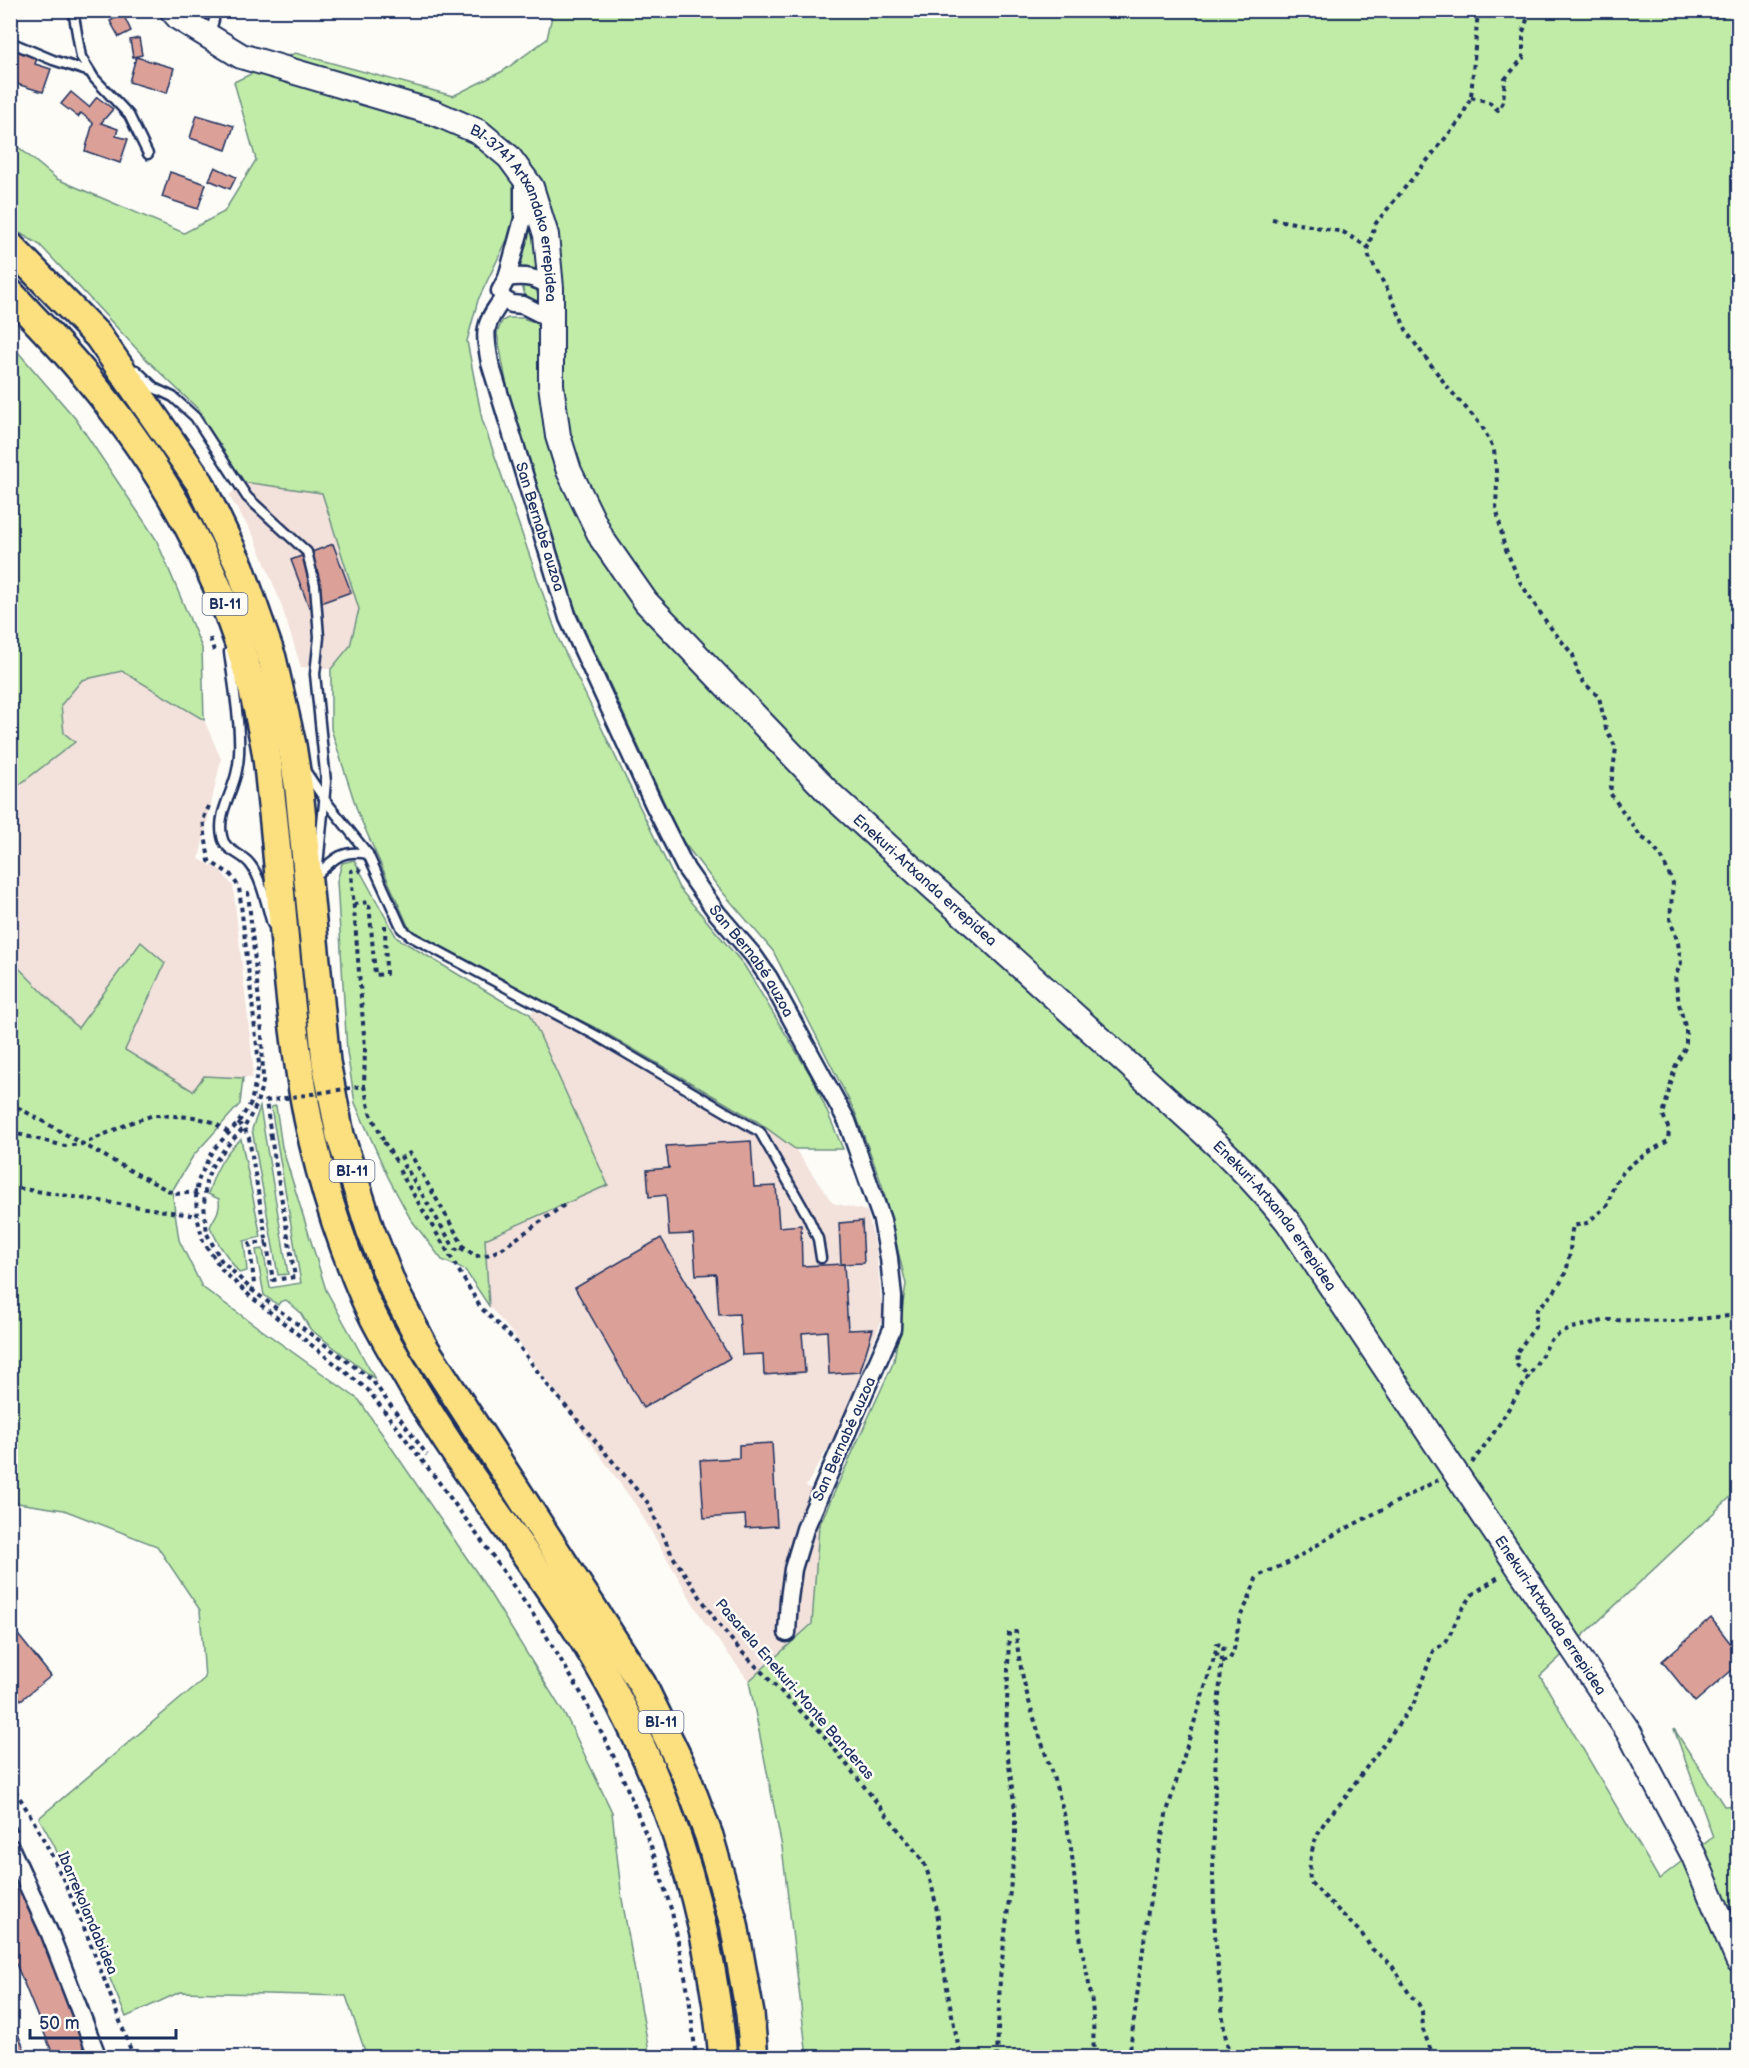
<svg xmlns="http://www.w3.org/2000/svg" width="1749" height="2068" font-family="'Balsamiq Sans',sans-serif">
	<style>
		.built { fill: #f3e1db }
		.green { fill: #c1eca8; stroke: #6e8e83; stroke-width: 1.5 }
		.building { fill: #dba199; stroke: #1b2f5e; stroke-width: 1.5 }
		.lines { fill: none; stroke-linecap: round; stroke-linejoin: round }
		.lane-casing { stroke: #1b2f5e; stroke-width: 13 }
		.street-casing { stroke: #1b2f5e; stroke-width: 21 }
		.secondary-casing { stroke: #1b2f5e; stroke-width: 28 }
		.primary-casing { stroke: #1b2f5e; stroke-width: 32 }
		.path { stroke: #1b2f5e; stroke-width: 4; stroke-dasharray: 4.5 4.5; stroke-linecap: butt }
		.lane { stroke: #fdfcf7; stroke-width: 8 }
		.street { stroke: #fdfcf7; stroke-width: 16 }
		.secondary { stroke: #fdfcf7; stroke-width: 24 }
		.primary { stroke: #fce080; stroke-width: 27 }
		.path-bridge { stroke: #1b2f5e; stroke-width: 4; stroke-dasharray: 4.5 4.5; stroke-linecap: butt }
		.labels { text-anchor: middle; stroke-width: 5; stroke-linejoin: round; paint-order: stroke }
		.shield { fill: #fdfcf7; stroke: #5f6c8c; stroke-width: 1.5 }
		.shield-label { font-size: 14px; font-weight: bold; fill: #1b2f5e }
		.street-label { font-size: 15px; fill: #1b2f5e; stroke: #fdfcf7 }
	</style>
	<rect width="100%" height="100%" fill="#fdfcf7"/>
	<filter id="ink" filterUnits="userSpaceOnUse"><feTurbulence type="fractalNoise" baseFrequency=".0167" numOctaves="2"/><feDisplacementMap in="SourceGraphic" scale="12" xChannelSelector="R" yChannelSelector="G"/><feConvolveMatrix kernelMatrix="1 2 1 2 8 2 1 2 1" color-interpolation-filters="sRGB"/></filter>
	<g filter="url(#ink)">
		<g class="built">
			<polygon points="244,480 322,493 359,609 350,646 331,669 301,667 280,601 255,538 229,496"/>
			<polygon points="122,671 204,720 221,759 199,859 220,870 233,886 253,1064 252,1078 205,1076 193,1092 125,1050 165,963 141,942 78,1029 11,959 11,791 75,742 64,733 61,705 82,680"/>
			<polygon points="544,1002 758,1122 795,1149 833,1203 867,1211 876,1250 883,1316 842,1424 806,1486 830,1500 819,1526 812,1624 749,1681 704,1622 637,1507 514,1335 489,1306 485,1239 518,1007 530,1014"/>
		</g>
		<g class="green">
			<polygon points="553,11 1738,11 1738,1490 1540,1676 1659,1879 1713,1837 1674,1729 1724,1806 1738,1805 1738,2057 807,2057 782,1847 749,1681 812,1624 819,1526 894,1361 906,1284 882,1185 855,1112 773,951 719,888 681,839 574,606 519,451 497,333 502,321 508,318 522,318 535,322 506,242 478,300 467,341 482,419 559,640 679,888 744,965 814,1081 843,1149 795,1149 758,1122 602,1031 436,949 409,928 358,813 331,729 331,669 350,646 359,609 322,493 236,481 214,445 201,412 147,360 40,245 11,228 11,141 57,179 184,233 224,212 256,160 234,82 295,53 453,96 503,71 547,39"/>
			<polygon points="11,344 75,418 156,539 202,648 204,720 122,671 82,680 61,705 64,733 75,742 11,791"/>
			<polygon points="354,860 397,938 511,1006 518,1007 530,1014 608,1185 485,1239 489,1306 465,1270 442,1260 410,1218 388,1177 355,1103 347,1052 337,881 342,863"/>
			<polygon points="141,942 165,963 125,1050 193,1091 204,1076 243,1078 240,1104 193,1156 172,1191 179,1240 202,1287 359,1400 479,1576 568,1720 612,1812 622,1899 650,2057 367,2057 346,1996 180,1992 126,2017 54,1845 39,1818 205,1678 200,1610 157,1546 64,1510 11,1502 10,959 78,1028"/>
			<polygon points="276,1106 282,1147 326,1290 375,1379 310,1329 300,1312 286,1300 280,1302 278,1305 264,1295 256,1250 263,1249 270,1288 301,1283 271,1107"/>
			<polygon points="260,1107 288,1274 278,1275 252,1129"/>
			<path d="M 241,1139 L 261,1237 L 244,1241 L 247,1271 L 239,1273 L 220,1246 L 210,1227 C 214,1217 221,1212 219,1199 L 208,1194 C 214,1173 223,1153 241,1139 Z"/>
		</g>
		<g class="building">
			<polygon points="123,14 131,31 119,37 110,21"/>
			<polygon points="139,38 142,55 133,57 130,40"/>
			<polygon points="10,49 37,58 35,64 51,69 43,92 10,82"/>
			<polygon points="136,57 174,68 167,93 129,82"/>
			<polygon points="71,92 89,107 97,97 113,109 101,123 118,129 116,136 128,139 120,163 85,151 93,123 81,113 78,117 61,104"/>
			<polygon points="197,115 234,126 226,150 190,138"/>
			<polygon points="215,167 236,177 230,189 209,180"/>
			<polygon points="170,172 206,184 198,209 162,197"/>
			<polygon points="333,544 351,592 309,607 291,560"/>
			<polygon points="751,1141 754,1187 776,1186 779,1227 801,1225 802,1266 844,1264 848,1330 873,1329 860,1372 829,1374 827,1331 802,1333 805,1372 764,1375 763,1354 742,1355 739,1314 719,1315 716,1274 696,1275 693,1234 669,1235 666,1195 649,1197 647,1170 669,1168 666,1146"/>
			<polygon points="862,1221 864,1263 841,1264 839,1223"/>
			<polygon points="661,1238 730,1358 643,1408 575,1288"/>
			<polygon points="772,1443 777,1526 746,1528 745,1515 704,1518 700,1460 739,1458 739,1445"/>
			<polygon points="1711,1618 1738,1653 1738,1665 1695,1702 1662,1661"/>
			<polygon points="15,1631 51,1676 21,1700 10,1687 10,1635"/>
			<polygon points="22,1885 90,2058 52,2058 54,2057 10,1949 10,1890"/>
			<polygon points="10,2015 28,2058 10,2058"/>
		</g>
		<g class="lines">
			<defs>
				<g id="lane">
					<polyline points="73,10 81,57 94,78 129,115 148,154"/>
					<polyline points="210,33 214,20 214,10"/>
					<polyline points="10,42 53,60 90,72"/>
					<polyline points="136,370 156,389 173,397 195,417 247,497 307,552 315,585 319,637 315,674 326,782 318,866"/>
					<path d="M 229,652 C 233,684 244,739 237,770 C 233,793 217,813 222,836 C 224,851 242,853 250,864 C 261,877 267,907 272,924"/>
					<polyline points="306,772 325,800 368,854 402,929 412,937 597,1036 760,1132 807,1215 818,1239 821,1258"/>
					<path d="M 317,875 C 334,858 343,849 368,854"/>
				</g>
				<g id="street">
					<polyline points="523,186 523,219 507,278 500,291 503,299 512,304 523,305 551,319"/>
					<path d="M 507,278 C 525,275 537,277 551,288 L 547,292"/>
					<path id="s1" d="M 503,299 C 483,325 484,331 490,363 L 568,618 L 654,805 L 686,869 L 717,913 L 753,955 L 769,978 L 847,1121 L 882,1220 L 889,1258 L 893,1297 L 892,1329 L 805,1529 L 793,1569 L 789,1599 L 787,1633"/>
					<polyline points="10,1847 50,1934 98,2058"/>
				</g>
				<g id="secondary">
					<path id="s2" d="M 172,10 L 179,18 L 241,56 L 435,113 L 479,132 L 509,157 L 531,187 L 546,235 L 551,288 L 551,385 L 558,436 L 569,471 L 602,539 L 646,602 L 829,793 L 1201,1130 C 1233,1159 1261,1188 1288,1222 L 1630,1734 L 1694,1856 L 1738,1960"/>
				</g>
				<g id="primary">
					<polyline points="10,246 98,336 200,483 240,567 272,658 292,745 299,790 326,1062 340,1135 370,1229 394,1290 424,1347 642,1684 685,1773 709,1836 734,1924 750,2014 754,2058"/>
					<path d="M 10,293 C 37,322 65,350 89,380 C 178,487 240,607 265,745 C 269,767 270,790 273,813 C 282,897 286,982 299,1065 C 310,1146 333,1224 365,1299 C 378,1329 396,1357 412,1385 C 462,1469 522,1546 576,1628 C 660,1758 709,1904 723,2058"/>
				</g>
			</defs>
			<use href="#lane" class="lane-casing"/>
			<use href="#street" class="street-casing"/>
			<use href="#secondary" class="secondary-casing"/>
			<use href="#primary" class="primary-casing"/>
			<g class="path">
				<path d="M 1478,10 L 1471,97 L 1461,119 L 1376,223 L 1368,247 L 1369,257 L 1391,296 L 1408,334 L 1449,389 L 1482,426 L 1494,450 L 1497,482 L 1496,506 L 1504,545 L 1520,582 L 1547,623 L 1573,655 L 1577,671 L 1584,683 L 1599,697 L 1606,729 L 1616,748 L 1610,793 L 1641,837 L 1649,842 L 1662,858 L 1673,883 L 1670,919 L 1678,943 L 1681,963 L 1675,977 L 1679,1004 L 1686,1030 L 1686,1046 L 1675,1067 L 1663,1115 L 1669,1130 L 1668,1141 C 1642,1156 1612,1171 1609,1204 L 1587,1223 L 1573,1226 C 1570,1237 1571,1247 1569,1258 C 1566,1280 1553,1295 1537,1309 L 1535,1327 L 1517,1352 L 1516,1364 L 1530,1377"/>
				<polyline points="1471,97 1489,102 1498,110 1503,102 1505,79 1523,58 1523,32 1530,10"/>
				<polyline points="1272,219 1343,232 1368,247"/>
				<polyline points="210,638 215,654"/>
				<polyline points="209,806 203,820 209,861 230,874 239,887 259,1064 251,1103 238,1123 212,1151 198,1181 196,1197 197,1216 203,1241 223,1271 251,1297 368,1390 438,1481 494,1558 535,1617 582,1695 616,1761 652,1849 672,1912 689,1996 696,2058"/>
				<polyline points="361,872 358,869 351,871 365,1048 364,1086"/>
				<polyline points="248,892 262,1032 263,1082 256,1106 244,1128 226,1147 212,1166 206,1181 204,1205 207,1234 221,1260 252,1290 372,1380 427,1455"/>
				<polyline points="354,904 369,902 375,975 386,974 385,925"/>
				<polyline points="10,1103 133,1172 175,1194 197,1192"/>
				<polyline points="238,1123 244,1128 249,1138 273,1280 295,1277 271,1137"/>
				<polyline points="10,1132 65,1146 83,1144 132,1122 154,1115 194,1117 213,1122 229,1133"/>
				<polyline points="384,1142 396,1161 410,1153 464,1247 475,1256 487,1255 500,1250 567,1203"/>
				<polyline points="10,1187 197,1216"/>
				<path d="M 464,1247 L 461,1252 L 455,1249 L 405,1166 L 399,1170 L 481,1308 L 516,1342 L 546,1383 L 648,1503 L 672,1555 L 717,1622 L 739,1649 L 821,1732 L 923,1861 C 939,1897 939,1936 945,1975 C 949,2002 955,2030 961,2058"/>
				<polyline points="252,1292 254,1284 250,1244 267,1242"/>
				<polyline points="1472,1463 1493,1434 1553,1337 1572,1328 1607,1320 1678,1321 1738,1315"/>
				<polyline points="1215,1654 1217,1644 1224,1646 1222,1655"/>
				<polyline points="1222,1662 1230,1659 1234,1649 1240,1617 1248,1601 1256,1579 1260,1575 1290,1562 1330,1537 1438,1480"/>
				<path d="M 10,1783 C 66,1866 98,1965 134,2058"/>
				<polyline points="10,1819 17,1831"/>
				<path d="M 997,2058 L 1000,1978 L 1015,1847 L 1015,1810 L 1006,1743 L 1009,1632 L 1016,1632 C 1021,1700 1052,1761 1067,1826 C 1075,1863 1075,1899 1080,1935 C 1083,1958 1089,1980 1092,2003 C 1094,2021 1093,2039 1094,2058"/>
				<polyline points="1129,2058 1148,1911 1166,1815 1215,1654 1222,1655 1216,1739 1213,1876 1215,1934 1224,2029 1230,2058"/>
				<path d="M 1434,2058 L 1423,2030 L 1422,2011 L 1418,2003 L 1410,1995 L 1391,1964 L 1372,1949 L 1362,1934 L 1310,1882 C 1308,1856 1314,1834 1331,1814 C 1339,1804 1346,1799 1352,1787 L 1414,1703 L 1433,1651 L 1446,1642 L 1461,1611 L 1473,1594 L 1500,1576"/>
			</g>
			<use href="#lane" class="lane"/>
			<use href="#street" class="street"/>
			<use href="#secondary" class="secondary"/>
			<use href="#primary" class="primary"/>
			<polyline class="path-bridge" points="271,1137 266,1101 364,1086 370,1112 384,1142"/>
		</g>
	</g>
	<g class="labels">
		<g class="shield">
			<rect x="202.5" y="593" width="45" height="22" rx="4.5"/>
			<rect x="329.5" y="1160" width="45" height="22" rx="4.5"/>
			<rect x="638.5" y="1711" width="45" height="22" rx="4.5"/>
		</g>
		<g class="shield-label">
			<text x="225" y="609">BI-11</text>
			<text x="352" y="1176">BI-11</text>
			<text x="661" y="1727">BI-11</text>
		</g>
		<g class="street-label">
			<text dy="5" stroke="none"><textPath href="#s2" startOffset="426">BI-3741 Artxandako errepidea</textPath></text>
			<text dy="5" stroke="none"><textPath href="#s1" startOffset="240">San Bernabé auzoa</textPath></text>
			<text dy="5" stroke="none"><textPath href="#s2" startOffset="1245">Enekuri-Artxanda errepidea</textPath></text>
			<text dy="5" stroke="none"><textPath href="#s1" startOffset="726">San Bernabé auzoa</textPath></text>
			<text dy="5" stroke="none"><textPath href="#s2" startOffset="1731">Enekuri-Artxanda errepidea</textPath></text>
			<text transform="translate(844 1439) rotate(-66)" y="5">San Bernabé auzoa</text>
			<text dy="5" stroke="none"><textPath href="#s2" startOffset="2217">Enekuri-Artxanda errepidea</textPath></text>
			<text transform="translate(795 1689) rotate(49)" y="5">Pasarela Enekuri-Monte Banderas</text>
			<text transform="translate(88 1913) rotate(67)" y="5">Ibarrekolandabidea</text>
		</g>
	</g>
	<rect width="1749" height="2068" fill="none" stroke="#fdfcf7" stroke-width="36"/>
	<rect x="18" y="18" width="1713" height="2032" fill="none" stroke="#1b2f5e" stroke-width="2" filter="url(#ink)"/>
	<path d="M30 2029v9h146v-9" fill="none" stroke="#1b2f5e" stroke-width="3"/>
	<text x="39" y="2029" font-size="18" fill="#1b2f5e" stroke="#fdfcf7" stroke-width="4.5" paint-order="stroke">50 m</text>
</svg>
